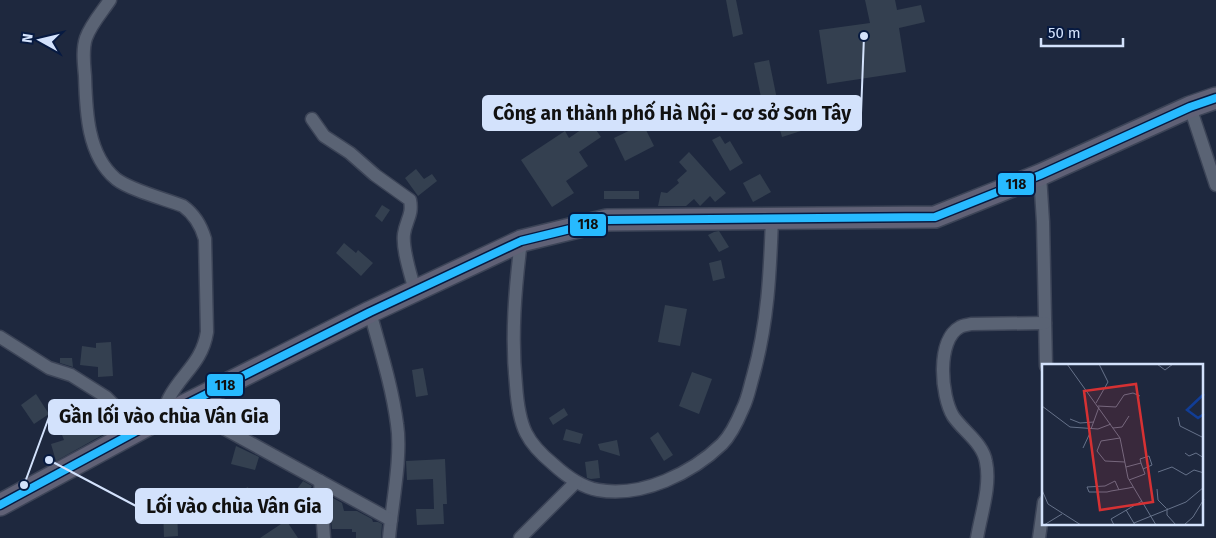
<svg xmlns="http://www.w3.org/2000/svg" width="1216" height="538" font-family="'Fira Sans',sans-serif">
	<style>
		.building { fill: #344050 }
		.lines { fill: none; stroke-linecap: round; stroke-linejoin: round }
		.minor-casing { stroke: #3c4457; stroke-width: 15 }
		.trunk-casing { stroke: #3c4457; stroke-width: 24 }
		.minor { stroke: #5a6374; stroke-width: 12 }
		.trunk { stroke: #606176; stroke-width: 21 }
		.bus-1-casing { stroke: #071a41; stroke-width: 11 }
		.bus-1 { stroke: #27baff; stroke-width: 8 }
		.inset-river { fill: none; stroke: #113d96; stroke-width: 2.5 }
		.inset-road { fill: none; stroke: #66728a; stroke-width: 1 }
		.view { fill: #d63133; fill-opacity: 0.15; stroke: #d63133; stroke-width: 2.5 }
		.inset-edge { fill: none; stroke: #d3e2fc; stroke-width: 2.5 }
		.leader { fill: none; stroke: #d3e2fc; stroke-width: 2 }
		.callout-dot { fill: #d3e2fc; stroke: #071a41; stroke-width: 2 }
		.callout { fill: #d3e2fc; stroke: #d3e2fc; stroke-width: 2 }
		.callout-label { font-size: 19px; text-anchor: middle; font-weight: bold; fill: #111 }
		.line-badge { stroke: #071a41; stroke-width: 2 }
		.pale-badge-label { font-size: 14px; text-anchor: middle; font-weight: bold; fill: #111 }
	</style>
	<rect width="100%" height="100%" fill="#1e283e"/>
	<g class="building">
		<polygon points="726,0 736,0 743,34 733,37"/>
		<polygon points="865,0 895,0 897,10 921,5 925,22 899,28 906,72 827,84 819,30 870,23"/>
		<polygon points="769,60 779,109 764,112 754,63"/>
		<polygon points="798,120 801,131 782,137 779,126"/>
		<polygon points="591,123 601,137 579,152 588,166 566,181 574,193 552,207 521,160 565,131 569,138"/>
		<polygon points="643,124 654,146 625,161 614,138"/>
		<polygon points="720,136 725,144 730,141 743,163 730,171 712,140"/>
		<polygon points="689,152 726,193 715,202 710,196 700,206 694,199 686,206 658,206 661,192 667,193 679,183 677,180 687,171 679,162"/>
		<polygon points="416,169 424,179 432,174 437,181 418,196 405,178"/>
		<polygon points="760,174 771,192 753,202 743,183"/>
		<rect x="604" y="191" width="35" height="8"/>
		<polygon points="382,205 390,210 382,222 375,216"/>
		<polygon points="719,231 729,247 719,252 708,235 714,232"/>
		<polygon points="344,243 356,253 358,250 373,263 361,276 336,253"/>
		<polygon points="721,260 725,278 713,281 709,263"/>
		<polygon points="665,305 687,309 680,346 658,342"/>
		<polygon points="111,342 113,376 98,377 98,367 80,365 82,346 96,348 96,343"/>
		<polygon points="60,358 72,358 73,367 60,363"/>
		<polygon points="423,368 428,395 416,397 412,370"/>
		<polygon points="692,372 712,379 699,414 679,406"/>
		<polygon points="36,394 49,414 34,424 21,405"/>
		<polygon points="61,402 66,413 94,402 106,433 56,461 51,444 64,440 51,407"/>
		<polygon points="564,408 568,415 553,425 549,418"/>
		<polygon points="566,429 583,434 580,444 563,440"/>
		<polygon points="658,432 673,455 664,461 650,438"/>
		<polygon points="617,440 620,456 600,450 598,444"/>
		<polygon points="236,446 259,457 255,470 231,464"/>
		<polygon points="445,459 447,504 443,504 444,524 417,525 416,509 434,509 433,479 407,480 406,461"/>
		<polygon points="598,460 600,478 591,479 587,478 585,462"/>
		<polygon points="303,481 312,486 296,509 287,503"/>
		<polygon points="247,487 274,503 264,522 237,508"/>
		<polygon points="329,498 333,498 342,503 344,511 357,511 372,519 373,522 378,522 382,524 381,538 356,538 356,532 352,532 352,529 332,529"/>
		<polygon points="177,507 178,536 164,537 163,508"/>
		<polygon points="286,520 298,538 260,538 281,524"/>
	</g>
	<g class="lines">
		<defs>
			<g id="minor">
				<path d="M 110,0 C 102,12 91,24 86,38 C 82,50 84,64 85,76 C 86,110 87,155 116,179 C 130,190 165,199 183,206 C 194,214 201,225 205,239 L 207,332 C 202,363 182,373 169,398 C 166,404 164,411 162,417"/>
				<polyline points="1190,107 1216,185"/>
				<path d="M 312,119 L 324,136 L 350,153 L 375,175 L 410,200 C 413,215 406,220 404,234 C 402,250 411,275 415,291"/>
				<polyline points="1040,175 1043,222 1046,366"/>
				<path d="M 521,241 C 515,289 511,337 516,385 C 517,400 519,419 526,433 C 532,445 542,455 553,464 C 566,476 581,487 598,490 C 642,498 692,473 722,444 C 731,435 738,420 743,408 C 748,398 750,386 753,376 C 768,323 770,273 772,218"/>
				<path d="M 370,312 C 380,349 392,386 397,424 C 402,456 392,504 389,538"/>
				<polyline points="0,337 49,368 71,375 106,397 114,405 130,435"/>
				<polyline points="183,406 391,520"/>
				<polyline points="320,481 324,538"/>
				<polyline points="520,538 576,482"/>
				<path d="M 977,538 C 981,514 991,486 986,462 C 983,443 963,431 953,416 C 941,396 936,340 960,327 C 963,325 968,325 971,324 L 1045,323"/>
				<polyline points="1039,538 1044,502"/>
			</g>
			<polyline id="trunk" points="0,505 183,406 370,312 521,241 607,220 935,217 1040,175 1190,107 1216,98"/>
		</defs>
		<use href="#minor" class="minor-casing"/>
		<use href="#trunk" class="trunk-casing"/>
		<use href="#minor" class="minor"/>
		<use href="#trunk" class="trunk"/>
		<defs>
			<polyline id="bus-1" points="0,505 183,406 370,312 521,241 607,220 935,217 1040,175 1190,107 1216,98"/>
		</defs>
		<use href="#bus-1" class="bus-1-casing"/>
		<use href="#bus-1" class="bus-1"/>
	</g>
	<g transform="translate(1042 364)">
		<rect width="161" height="161" fill="#1e283e"/>
		<path class="inset-river" d="M 162,30 L 145,46 L 156,54 L 162,50"/>
		<path class="inset-road" d="M 25,0 L 78,74 L 86,114 L 114,161M 115,0 L 123,6 L 131,0M 54,39 L 66,18 L 57,0M 0,42 L 28,63 L 56,65 L 69,60M 56,42 L 74,43 L 82,31 L 91,29 L 98,32M 136,53 L 138,62 L 162,74M 28,55 L 38,59 L 52,58M 71,64 L 80,63 L 87,52M 49,65 L 57,43M 78,74 L 59,77 L 55,87 L 63,97 L 83,98M 41,84 L 48,69M 143,89 L 147,92 L 154,89 L 162,94M 84,103 L 99,99M 116,108 L 130,103 L 144,111 L 152,106 L 162,109M 87,116 L 103,110 L 99,99 L 98,95 L 107,92 L 110,101 L 101,105M 115,125 L 116,136 L 124,144M 0,126 L 6,140 L 39,161M 77,126 L 73,117 L 63,122 L 45,123 L 47,128 L 65,128 L 69,127 L 87,124 L 91,123M 125,144 L 125,151 L 134,161M 84,146 L 93,161M 92,159 L 144,138 L 162,123M 2,161 L 20,150M 72,161 L 69,155 L 100,137M 142,161 L 151,153 L 162,135"/>
		<path class="view" d="M 94,20 L 111,138 L 58,146 L 42,27 Z"/>
		<rect width="161" height="161" class="inset-edge"/>
	</g>
	<path class="leader" d="M864 36L861 113M24 485L49 417M49 460L136 506"/>
	<g class="callout-dot">
		<circle cx="864" cy="36" r="5"/>
		<circle cx="24" cy="485" r="5"/>
		<circle cx="49" cy="460" r="5"/>
	</g>
	<g class="callout">
		<rect x="483" y="96" width="378" height="34" rx="5"/>
		<rect x="49" y="400" width="230" height="34" rx="5"/>
		<rect x="136" y="489" width="196" height="34" rx="5"/>
	</g>
	<g class="callout-label">
		<text x="672" y="120">Công an thành phố Hà Nội - cơ sở Sơn Tây</text>
		<text x="164" y="423">Gần lối vào chùa Vân Gia</text>
		<text x="234" y="513">Lối vào chùa Vân Gia</text>
	</g>
	<g class="line-badge">
		<rect x="997" y="172" width="38" height="24" rx="5" fill="#27baff"/>
		<rect x="569" y="213" width="38" height="24" rx="5" fill="#27baff"/>
		<rect x="206" y="373" width="38" height="24" rx="5" fill="#27baff"/>
	</g>
	<g class="pale-badge-label">
		<text x="1016" y="189">118</text>
		<text x="588" y="229">118</text>
		<text x="225" y="390">118</text>
	</g>
	<g transform="translate(40 40) rotate(278)" stroke="#071a41" stroke-width="4" paint-order="stroke">
	<path d="M0-4L9 19L0 12L-9 19Z" fill="#d3e2fc"/>
	<text y="-8" font-size="14" font-weight="bold" text-anchor="middle" fill="#d3e2fc">N</text>
	</g>
	<path d="M1041 38v8h82v-8" fill="none" stroke="#d3e2fc" stroke-width="2.5"/>
	<text x="1048" y="38" font-size="15" fill="#d3e2fc" stroke="#071a41" stroke-width="4" paint-order="stroke">50 m</text>
</svg>
